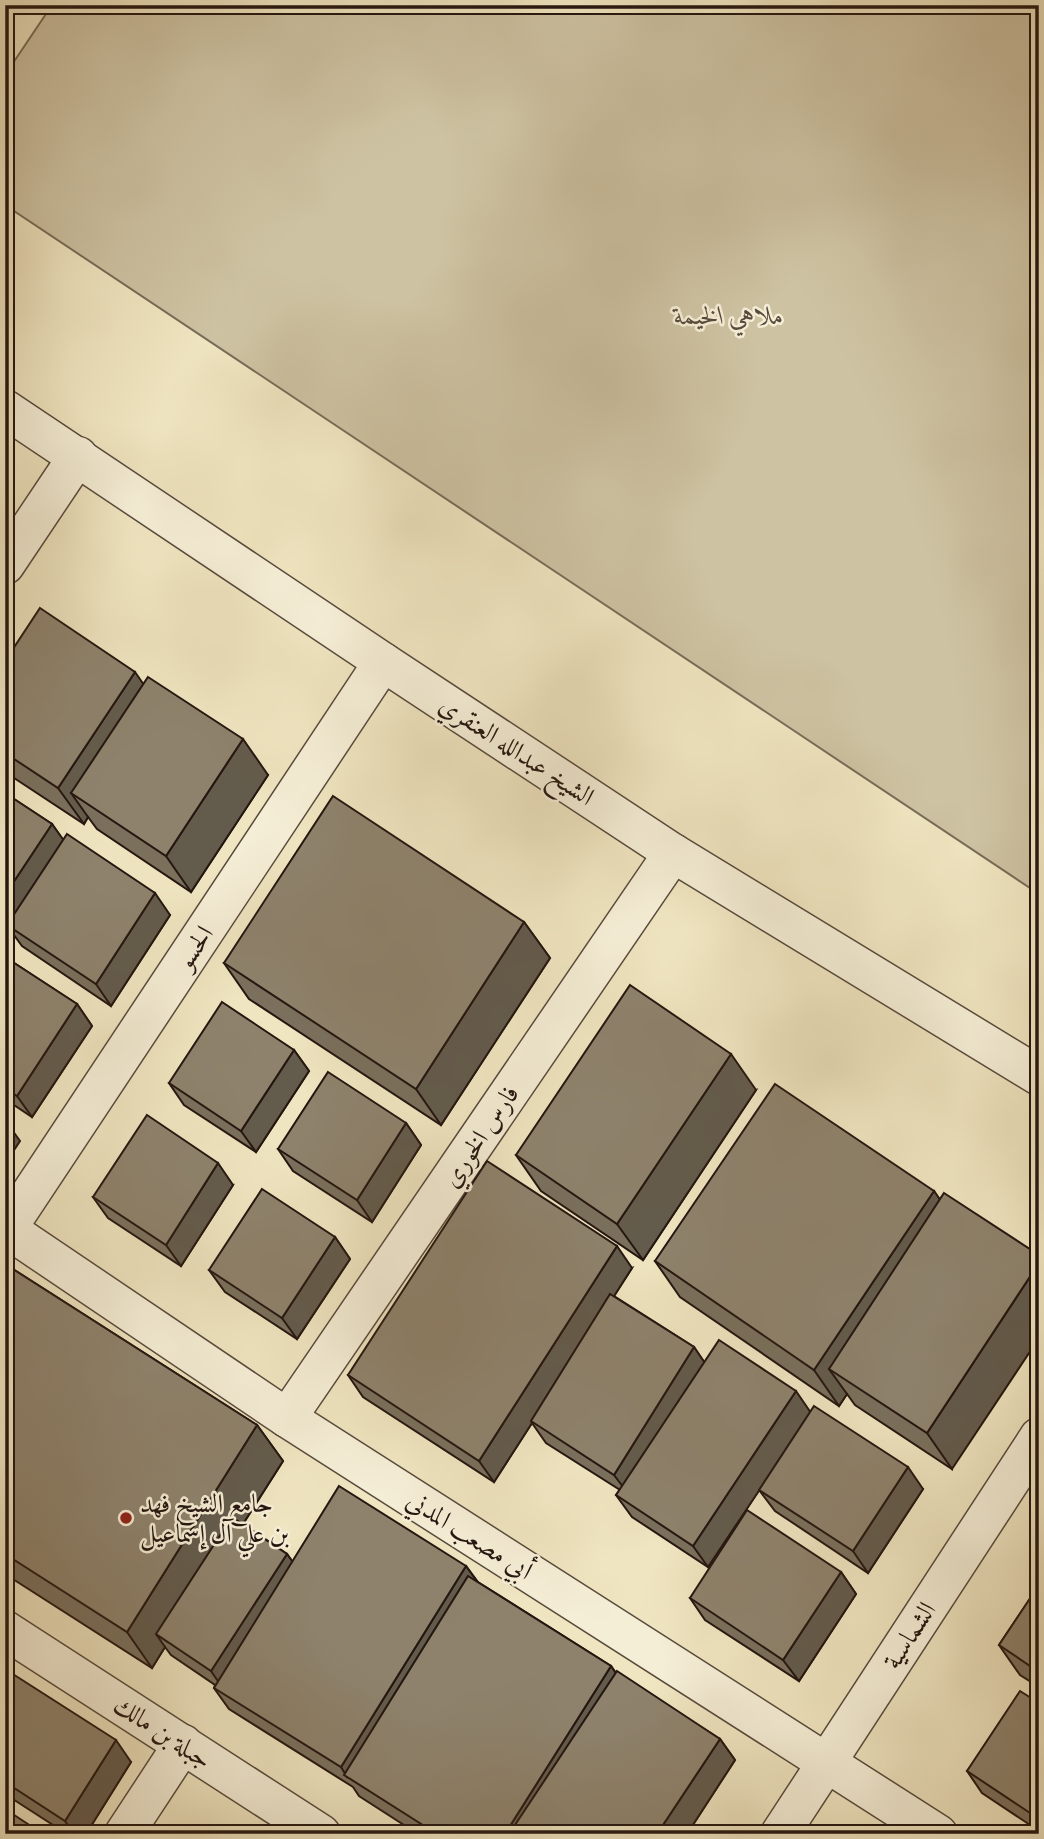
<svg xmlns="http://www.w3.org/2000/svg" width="1044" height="1839" font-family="Vollkorn,Amiri,serif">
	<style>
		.green { fill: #cdc2a2; stroke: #796c59; stroke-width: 2 }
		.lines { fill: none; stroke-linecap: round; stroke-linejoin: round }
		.minor-casing { stroke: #584a3c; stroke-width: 41 }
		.minor { stroke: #f5eed6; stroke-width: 38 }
		.wall { fill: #7a705d; stroke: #251610; stroke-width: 2 }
		.shaded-wall { fill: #635b4c; stroke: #251610; stroke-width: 2 }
		.building { fill: #8e826c; stroke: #251610; stroke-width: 2 }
		.poi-dot { fill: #8f2418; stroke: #f5eed6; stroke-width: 2.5 }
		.labels { text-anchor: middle; stroke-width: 5; stroke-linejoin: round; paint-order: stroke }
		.park-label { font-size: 26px; font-style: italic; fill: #574a3c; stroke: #f5eed6 }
		.street-label { font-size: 26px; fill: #251610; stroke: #f5eed6 }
		.poi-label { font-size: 26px; fill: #251610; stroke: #f5eed6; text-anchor: start }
	</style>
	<rect width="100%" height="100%" fill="#efe5c0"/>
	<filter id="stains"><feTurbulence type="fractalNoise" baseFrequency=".00286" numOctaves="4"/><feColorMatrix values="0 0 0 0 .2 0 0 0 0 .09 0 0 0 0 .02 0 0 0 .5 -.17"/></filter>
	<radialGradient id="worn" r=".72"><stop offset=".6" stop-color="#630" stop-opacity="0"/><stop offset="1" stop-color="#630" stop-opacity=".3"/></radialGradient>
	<polygon class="green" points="52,5 1039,5 1039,894 5,205 5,75"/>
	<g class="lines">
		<defs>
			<g id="minor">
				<polyline points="5,409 383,662 673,853 1039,1076"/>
				<polyline points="5,565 78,456"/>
				<polyline points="7,1229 287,1418 938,1834"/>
				<polyline points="5,1232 383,662"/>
				<polyline points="287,1418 673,853"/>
				<polyline points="5,1630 321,1834"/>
				<polyline points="124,1834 183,1744"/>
				<polyline points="780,1834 1039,1437"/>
			</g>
		</defs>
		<use href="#minor" class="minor-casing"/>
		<use href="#minor" class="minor"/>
	</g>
	<g class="wall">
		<polygon points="5,661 143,684 268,775 191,892 97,829 88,817 84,824 5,772"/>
		<polygon points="5,793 52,824 63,840 170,915 111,1006 22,946 11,931 7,937 5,936"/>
		<polygon points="524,922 550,958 441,1125 249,999 224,963"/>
		<polygon points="5,957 77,1004 92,1026 32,1117 5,1099"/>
		<polygon points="294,1050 309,1071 256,1152 184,1105 169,1083"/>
		<polygon points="756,1090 643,1260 541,1191 516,1155"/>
		<polygon points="406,1123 421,1145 372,1222 293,1171 278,1149"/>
		<polygon points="233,1185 181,1266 108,1218 93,1197"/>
		<polygon points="934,1191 940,1200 952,1469 855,1405 847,1394 839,1406 680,1297 655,1261"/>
		<polygon points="335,1237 350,1259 297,1339 225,1292 209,1270"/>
		<polygon points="5,1264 257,1425 283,1461 243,1524 287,1554 292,1561 466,1566 478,1582 611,1666 616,1673 720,1739 735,1760 687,1834 418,1834 359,1796 353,1787 229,1709 214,1688 215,1685 171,1655 165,1647 152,1668 5,1574"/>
		<polygon points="632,1268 614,1296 694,1347 704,1362 810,1412 923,1489 868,1573 775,1511 759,1490 708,1567 632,1517 616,1495 620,1490 546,1443 532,1423 494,1482 363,1397 348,1375"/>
		<polygon points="841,1572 856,1594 799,1681 705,1620 690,1598"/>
		<polygon points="1039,1585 1039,1687 1020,1675 999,1645"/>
		<polygon points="5,1669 131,1762 86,1834 67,1834 5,1794"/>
		<polygon points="1039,1703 1039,1831 982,1793 967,1771"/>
	</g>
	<g class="shaded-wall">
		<polygon points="135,672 160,708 71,793 88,817 84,824 58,788"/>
		<polygon points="243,739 268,775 191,892 166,856"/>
		<polygon points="52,824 67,845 7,925 11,931 7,937 5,934 5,895"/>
		<polygon points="155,893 170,915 111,1006 96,984"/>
		<polygon points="524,922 550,958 441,1125 416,1089"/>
		<polygon points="77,1004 92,1026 32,1117 17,1096"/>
		<polygon points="294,1050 309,1071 256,1152 241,1131"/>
		<polygon points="731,1054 756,1090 643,1260 617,1224"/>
		<polygon points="5,1120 20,1141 5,1164"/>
		<polygon points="406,1123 421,1145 372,1222 357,1200"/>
		<polygon points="218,1163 233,1185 181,1266 166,1245"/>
		<polygon points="934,1191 959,1227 829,1369 847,1394 839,1406 814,1370"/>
		<polygon points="335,1237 350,1259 297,1339 282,1318"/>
		<polygon points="617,1246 632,1268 533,1423 531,1421 532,1423 494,1482 479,1461"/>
		<polygon points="1039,1263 1039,1338 952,1469 927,1433"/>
		<polygon points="694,1347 709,1369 630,1496 614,1475"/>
		<polygon points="796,1391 811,1413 708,1567 693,1546"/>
		<polygon points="257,1425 283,1461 168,1642 156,1634 165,1647 152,1668 127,1632"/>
		<polygon points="908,1467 923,1489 868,1573 853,1551"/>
		<polygon points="287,1554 302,1575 226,1693 211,1671"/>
		<polygon points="466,1566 481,1587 347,1777 341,1767"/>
		<polygon points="841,1572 856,1594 799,1681 783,1660"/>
		<polygon points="611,1666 626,1688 534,1834 505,1834"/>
		<polygon points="720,1739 735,1760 687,1834 657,1834"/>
		<polygon points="116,1740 131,1762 86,1834 74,1834 65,1821"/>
	</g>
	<g class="building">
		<polygon points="40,608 135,672 58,788 5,753 5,661"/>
		<polygon points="148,677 243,739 166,856 71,793"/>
		<polygon points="5,793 52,824 5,895"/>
		<polygon points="333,796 524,922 416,1089 224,963"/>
		<polygon points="67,834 155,893 96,984 7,925"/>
		<polygon points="5,957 77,1004 17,1096 5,1088"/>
		<polygon points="630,985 731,1054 617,1224 516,1155"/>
		<polygon points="222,1002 294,1050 241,1131 169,1083"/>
		<polygon points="328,1072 406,1123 357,1200 278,1149"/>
		<polygon points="775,1084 934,1191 814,1370 655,1261"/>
		<polygon points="147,1115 218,1163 166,1245 93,1197"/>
		<polygon points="487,1161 617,1246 479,1461 348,1375"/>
		<polygon points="262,1189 335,1237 282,1318 209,1270"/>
		<polygon points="944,1193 1039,1255 1039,1263 927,1433 829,1369"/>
		<polygon points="5,1264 257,1425 127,1632 5,1554"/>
		<polygon points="610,1294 694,1347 614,1475 531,1421"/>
		<polygon points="719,1340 796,1391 693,1546 616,1495"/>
		<polygon points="814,1406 908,1467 853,1551 759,1490"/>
		<polygon points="339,1486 466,1566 341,1767 214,1688"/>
		<polygon points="747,1510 841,1572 783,1660 690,1598"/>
		<polygon points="232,1517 287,1554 211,1671 156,1634"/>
		<polygon points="468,1576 611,1666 505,1834 437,1834 344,1775"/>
		<polygon points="1039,1585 1039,1672 999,1645"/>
		<polygon points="5,1669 116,1740 65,1821 5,1782"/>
		<polygon points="617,1671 720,1739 657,1834 509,1834"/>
		<polygon points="1020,1691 1039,1703 1039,1819 967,1771"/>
		<polygon points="5,1809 43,1834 5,1834"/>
		<polygon points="856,1829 863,1834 853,1834"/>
	</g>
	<circle class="poi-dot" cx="126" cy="1518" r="7"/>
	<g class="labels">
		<g class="park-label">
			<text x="729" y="324">ملاهي الخيمة</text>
		</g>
		<g class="street-label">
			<text transform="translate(517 750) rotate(33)" y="9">الشيخ عبدالله العنقري</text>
			<text transform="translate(194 947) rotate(-56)" y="9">الحسو</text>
			<text transform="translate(480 1136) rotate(-56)" y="9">فارس الخوري</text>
			<text transform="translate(470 1535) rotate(32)" y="9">أبي مصعب المدني</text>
			<text transform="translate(909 1635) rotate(-57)" y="9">الشماسية</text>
			<text transform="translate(163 1732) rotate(33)" y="9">جبلة بن مالك</text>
		</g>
		<g class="poi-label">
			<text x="140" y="1512">جامع الشيخ فهد<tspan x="140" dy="30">بن علي آل إسماعيل</tspan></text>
		</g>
	</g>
	<rect width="1044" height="1839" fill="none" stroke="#efe5c0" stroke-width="28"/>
	<rect x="7" y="7" width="1030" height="1825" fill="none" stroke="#251610" stroke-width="3.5"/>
	<rect x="14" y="14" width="1016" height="1811" fill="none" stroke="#251610" stroke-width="2"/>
	<rect width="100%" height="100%" filter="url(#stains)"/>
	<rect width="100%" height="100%" fill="url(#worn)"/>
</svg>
